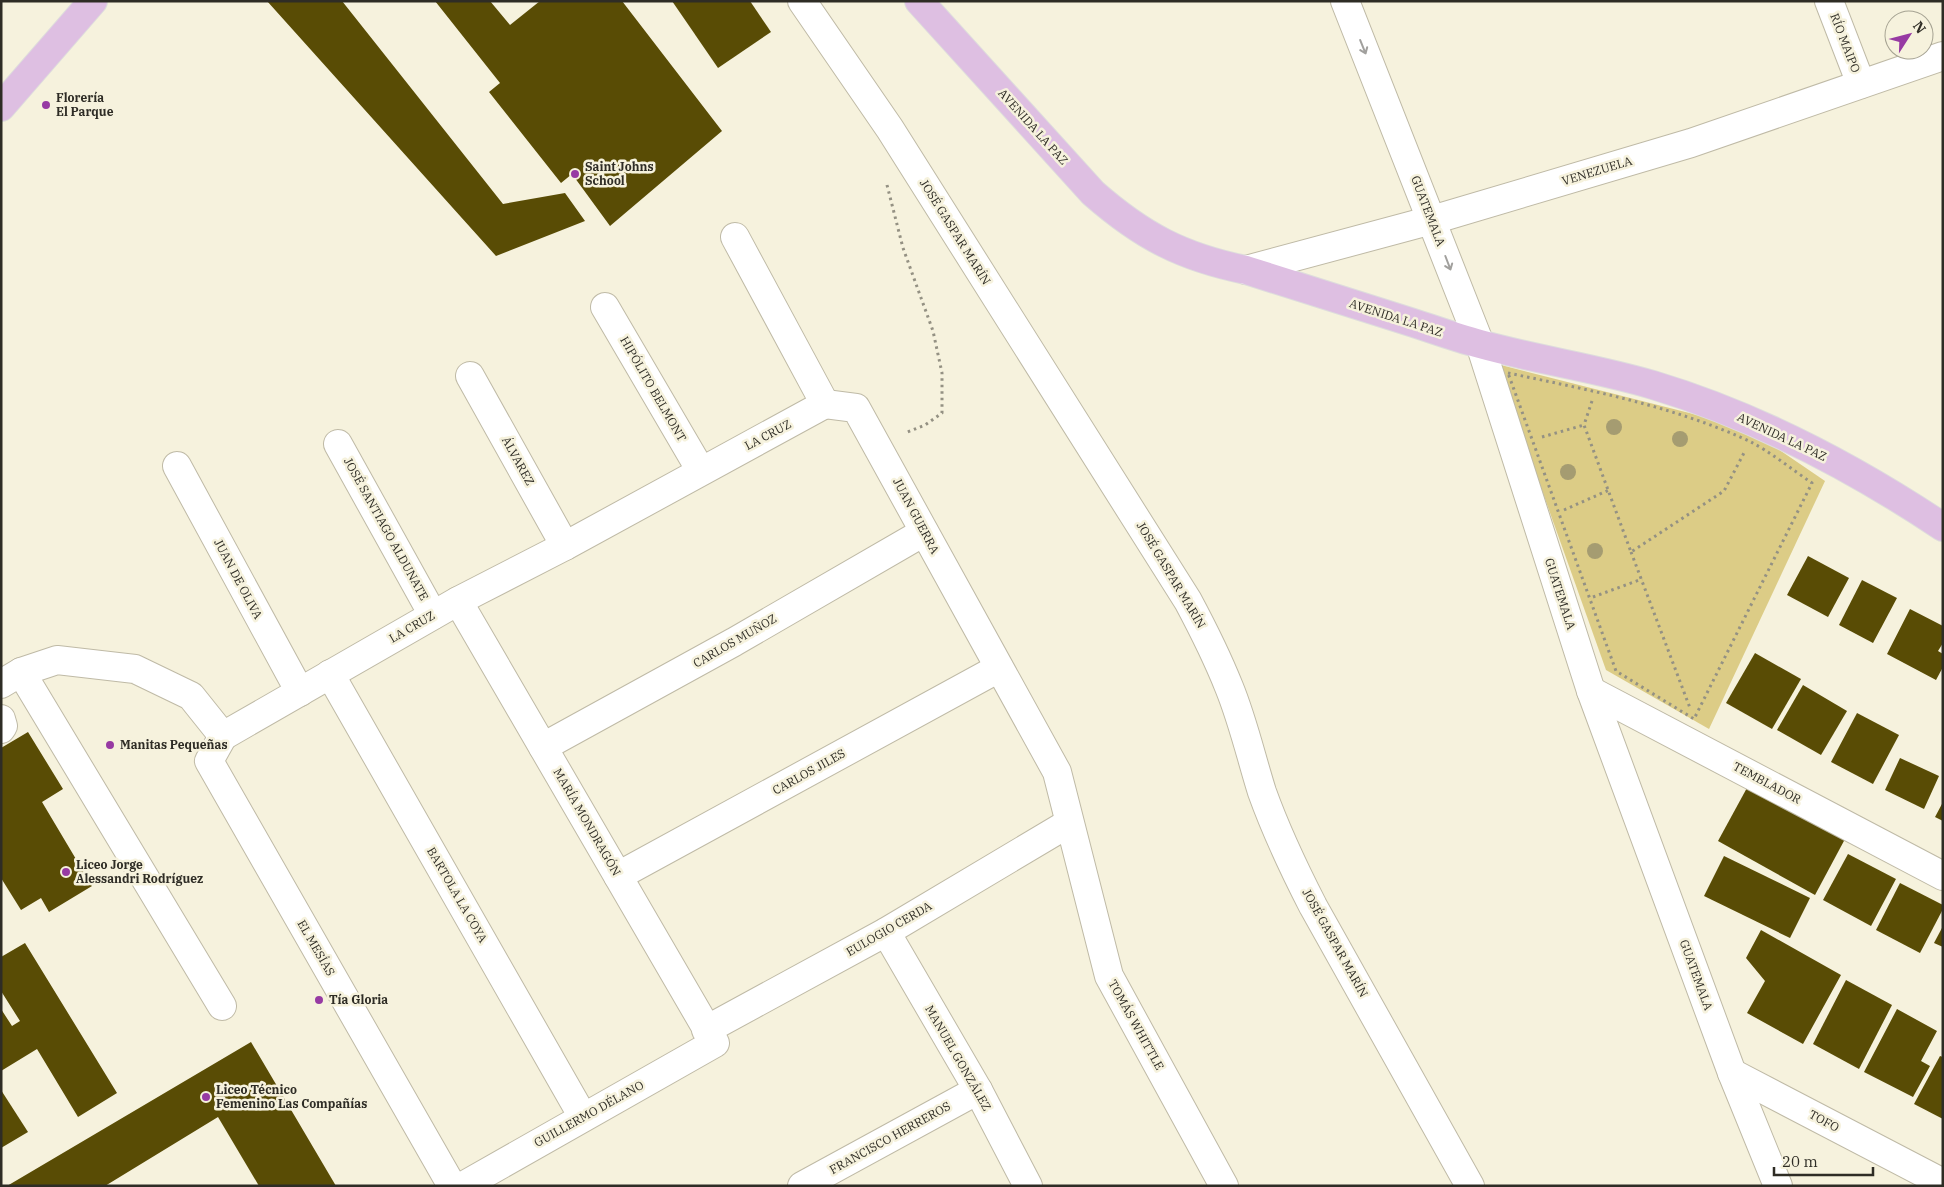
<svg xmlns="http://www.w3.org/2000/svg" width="1944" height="1187" font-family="'IBM Plex Serif',serif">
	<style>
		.green { fill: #dccc86 }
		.building { fill: #594c05 }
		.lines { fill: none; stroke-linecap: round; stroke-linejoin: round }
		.minor-casing { stroke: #bfbaa6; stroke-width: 30 }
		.major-casing { stroke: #dedddc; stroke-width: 30 }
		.path { stroke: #949183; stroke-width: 3; stroke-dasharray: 2.5 4; stroke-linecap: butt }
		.minor { stroke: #fff; stroke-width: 28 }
		.major { stroke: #debfe2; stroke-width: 28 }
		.tree { fill: #a59c71 }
		.oneway { stroke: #a1a09d }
		.poi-dot { fill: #973aa3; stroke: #f6f2dd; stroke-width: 2 }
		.labels { text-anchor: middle; stroke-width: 5; stroke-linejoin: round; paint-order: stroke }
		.street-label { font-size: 12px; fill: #2e2c25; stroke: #f6f2dd }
		.poi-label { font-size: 12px; font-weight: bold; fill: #2e2c25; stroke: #f6f2dd; text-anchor: start }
	</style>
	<rect width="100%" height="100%" fill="#f6f2dd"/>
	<polygon class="green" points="1497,364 1713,419 1759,436 1825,481 1709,729 1606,670"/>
	<g class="building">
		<polygon points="267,1 342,1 503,204 565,193 585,221 496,256"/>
		<polygon points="435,1 490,1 510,25 540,1 622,1 722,131 610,226 572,174 561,183 489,92 500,83"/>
		<polygon points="672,1 750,1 771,32 718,68"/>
		<polygon points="1808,556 1849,578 1828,617 1787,595"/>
		<polygon points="1862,580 1897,598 1873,643 1839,625"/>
		<polygon points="1910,609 1943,626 1943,643 1938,651 1943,654 1943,667 1936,680 1887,654"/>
		<polygon points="1755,653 1801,679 1772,729 1726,703"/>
		<polygon points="1803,685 1847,711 1821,755 1777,730"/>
		<polygon points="1857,713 1899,735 1873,784 1831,762"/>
		<polygon points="28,732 63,789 42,802 92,886 49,912 41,898 21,910 1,878 1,748"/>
		<polygon points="1900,758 1939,776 1924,809 1885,790"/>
		<polygon points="1748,786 1845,839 1815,895 1718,841"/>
		<polygon points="1943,802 1943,821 1935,817"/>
		<polygon points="1848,854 1896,879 1871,926 1823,900"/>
		<polygon points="1724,856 1810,898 1790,938 1704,896"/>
		<polygon points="1900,883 1943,905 1943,909 1920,953 1876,930"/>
		<polygon points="1943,926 1943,947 1934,943"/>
		<polygon points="1761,930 1841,975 1803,1044 1747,1013 1765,981 1746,958"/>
		<polygon points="25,943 117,1093 78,1117 37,1049 1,1071 1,1009 12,1026 20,1021 1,991 1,957"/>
		<polygon points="1846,980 1892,1005 1859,1069 1813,1044"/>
		<polygon points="1897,1009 1937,1031 1921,1061 1930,1066 1913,1097 1864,1072"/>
		<polygon points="251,1042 336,1186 259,1186 218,1117 105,1186 7,1186"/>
		<polygon points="1940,1056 1943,1057 1943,1119 1914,1104"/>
		<polygon points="1,1090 28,1132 1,1148"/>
	</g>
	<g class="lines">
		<defs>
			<g id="minor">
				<path d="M 802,1 L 890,129 L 1188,601 C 1203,629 1217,657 1229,687 C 1243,721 1251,757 1262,792 C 1276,831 1294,869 1313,906 L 1470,1186"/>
				<polyline points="1345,1 1480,344 1591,691 1732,1073 1778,1186"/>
				<polyline points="1829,1 1861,84"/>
				<polyline points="735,237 825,404 856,408 1057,772 1109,976 1224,1186"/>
				<polyline points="1246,270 1432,220 1691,143 1943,56"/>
				<polyline points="605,307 701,471"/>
				<polyline points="470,376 565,546"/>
				<polyline points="338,444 433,615"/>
				<polyline points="177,466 300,692"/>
				<polyline points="458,601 715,1043 463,1186"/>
				<polyline points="21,672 222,1006"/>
				<polyline points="330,674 583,1117"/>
				<polyline points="1,684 21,672 57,660 135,669 191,696 223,736"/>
				<polyline points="1591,691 1943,876"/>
				<polyline points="1,719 3,726 1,729"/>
				<polyline points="223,736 458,601 565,546 825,404"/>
				<polyline points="223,736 209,761 452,1186"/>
				<polyline points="543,747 734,642 924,532"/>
				<polyline points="618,876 999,668"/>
				<polyline points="886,932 978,1090 1028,1186"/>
				<polyline points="706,1030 886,932 1069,823"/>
				<polyline points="1732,1073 1943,1183"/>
				<polyline points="802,1186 978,1090"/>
			</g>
			<g id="major">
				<path d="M 919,1 L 1093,193 C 1142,236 1182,257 1246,270 C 1298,286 1349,303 1401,319 C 1427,327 1453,337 1480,344 C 1537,360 1596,368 1653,385 C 1756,416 1853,467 1943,527"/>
				<polyline points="1,107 93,1"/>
			</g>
		</defs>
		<use href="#minor" class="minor-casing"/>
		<use href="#major" class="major-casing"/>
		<g class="path">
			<polyline points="887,185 903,248 933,331 942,373 942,413 925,425 905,433"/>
			<path d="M 1508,373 C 1589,390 1673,406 1749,441 C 1769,451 1793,470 1812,483 L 1694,719 L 1616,671 Z"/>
			<polyline points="1592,401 1584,425 1631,552 1724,491 1745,451"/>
			<polyline points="1542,437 1584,425"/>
			<polyline points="1564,510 1609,490"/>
			<polyline points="1631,552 1690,708"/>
			<polyline points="1593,597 1642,579"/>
		</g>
		<use href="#minor" class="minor"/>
		<use href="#major" class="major"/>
	</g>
	<g class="tree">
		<circle cx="1614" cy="427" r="8"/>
		<circle cx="1680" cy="439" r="8"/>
		<circle cx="1568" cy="472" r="8"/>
		<circle cx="1595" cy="551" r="8"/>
	</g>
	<defs><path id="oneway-shaft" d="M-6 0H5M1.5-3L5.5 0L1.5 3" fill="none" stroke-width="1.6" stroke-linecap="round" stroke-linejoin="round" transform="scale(1.25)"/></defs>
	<g class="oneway">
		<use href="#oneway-shaft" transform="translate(1363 47) rotate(68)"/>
		<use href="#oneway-shaft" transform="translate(1448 263) rotate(69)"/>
	</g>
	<g class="poi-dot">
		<circle cx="46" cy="105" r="5"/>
		<circle cx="575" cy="174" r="5"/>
		<circle cx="110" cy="745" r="5"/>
		<circle cx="66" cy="872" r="5"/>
		<circle cx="319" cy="1000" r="5"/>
		<circle cx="206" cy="1097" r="5"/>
	</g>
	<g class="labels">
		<g class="street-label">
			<text transform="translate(1845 43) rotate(69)" y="4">RÍO MAIPO</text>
			<text transform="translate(1033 127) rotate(48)" y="4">AVENIDA LA PAZ</text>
			<text transform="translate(1597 171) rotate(-17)" y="4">VENEZUELA</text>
			<text transform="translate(1428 211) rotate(69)" y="4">GUATEMALA</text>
			<text transform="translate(955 232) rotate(58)" y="4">JOSÉ GASPAR MARÍN</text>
			<text transform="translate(1396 318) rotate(18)" y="4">AVENIDA LA PAZ</text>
			<text transform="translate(653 389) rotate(60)" y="4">HIPÓLITO BELMONT</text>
			<text transform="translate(768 435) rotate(-28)" y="4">LA CRUZ</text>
			<text transform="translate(1782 437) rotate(25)" y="4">AVENIDA LA PAZ</text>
			<text transform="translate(518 461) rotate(61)" y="4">ÁLVAREZ</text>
			<text transform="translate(916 516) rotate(62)" y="4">JUAN GUERRA</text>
			<text transform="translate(386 529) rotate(61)" y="4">JOSÉ SANTIAGO ALDUNATE</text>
			<text transform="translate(1171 575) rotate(59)" y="4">JOSÉ GASPAR MARÍN</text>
			<text transform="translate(238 579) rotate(62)" y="4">JUAN DE OLIVA</text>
			<text transform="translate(1560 594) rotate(72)" y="4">GUATEMALA</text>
			<text transform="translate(412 627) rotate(-30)" y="4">LA CRUZ</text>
			<text transform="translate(735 641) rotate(-30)" y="4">CARLOS MUÑOZ</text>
			<text transform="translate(809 772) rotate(-29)" y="4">CARLOS JILES</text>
			<text transform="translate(1767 783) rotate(28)" y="4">TEMBLADOR</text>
			<text transform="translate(587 822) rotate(60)" y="4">MARÍA MONDRAGÓN</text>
			<text transform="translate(457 895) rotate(60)" y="4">BARTOLA LA COYA</text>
			<text transform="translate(889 929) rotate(-30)" y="4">EULOGIO CERDA</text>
			<text transform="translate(1335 943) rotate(61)" y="4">JOSÉ GASPAR MARÍN</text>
			<text transform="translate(316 948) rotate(60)" y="4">EL MESÍAS</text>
			<text transform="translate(1696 975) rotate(70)" y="4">GUATEMALA</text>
			<text transform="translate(1136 1025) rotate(61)" y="4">TOMÁS WHITTLE</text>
			<text transform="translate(958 1058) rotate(60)" y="4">MANUEL GONZÁLEZ</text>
			<text transform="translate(589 1114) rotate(-29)" y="4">GUILLERMO DÉLANO</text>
			<text transform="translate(1824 1121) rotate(28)" y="4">TOFO</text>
			<text transform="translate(890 1138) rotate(-29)" y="4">FRANCISCO HERREROS</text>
		</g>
		<g class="poi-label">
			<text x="56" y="102">Florería<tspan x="56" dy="14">El Parque</tspan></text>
			<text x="585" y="171">Saint Johns<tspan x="585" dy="14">School</tspan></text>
			<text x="120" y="749">Manitas Pequeñas</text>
			<text x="76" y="869">Liceo Jorge<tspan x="76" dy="14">Alessandri Rodríguez</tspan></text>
			<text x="329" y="1004">Tía Gloria</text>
			<text x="216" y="1094">Liceo Técnico<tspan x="216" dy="14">Femenino Las Compañías</tspan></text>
		</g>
	</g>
	<rect width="1944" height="1187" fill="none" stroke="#2e2c25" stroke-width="5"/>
	<g transform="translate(1909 35) rotate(54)"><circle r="24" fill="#f6f2dd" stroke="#a6a393"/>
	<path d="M0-4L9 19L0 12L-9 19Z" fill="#973aa3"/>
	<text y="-8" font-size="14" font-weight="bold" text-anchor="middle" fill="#2e2c25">N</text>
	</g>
	<path d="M1774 1167v8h99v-8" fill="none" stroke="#2e2c25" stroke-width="2.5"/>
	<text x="1782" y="1167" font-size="15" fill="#2e2c25" stroke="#f6f2dd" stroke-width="4" paint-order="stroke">20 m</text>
</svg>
